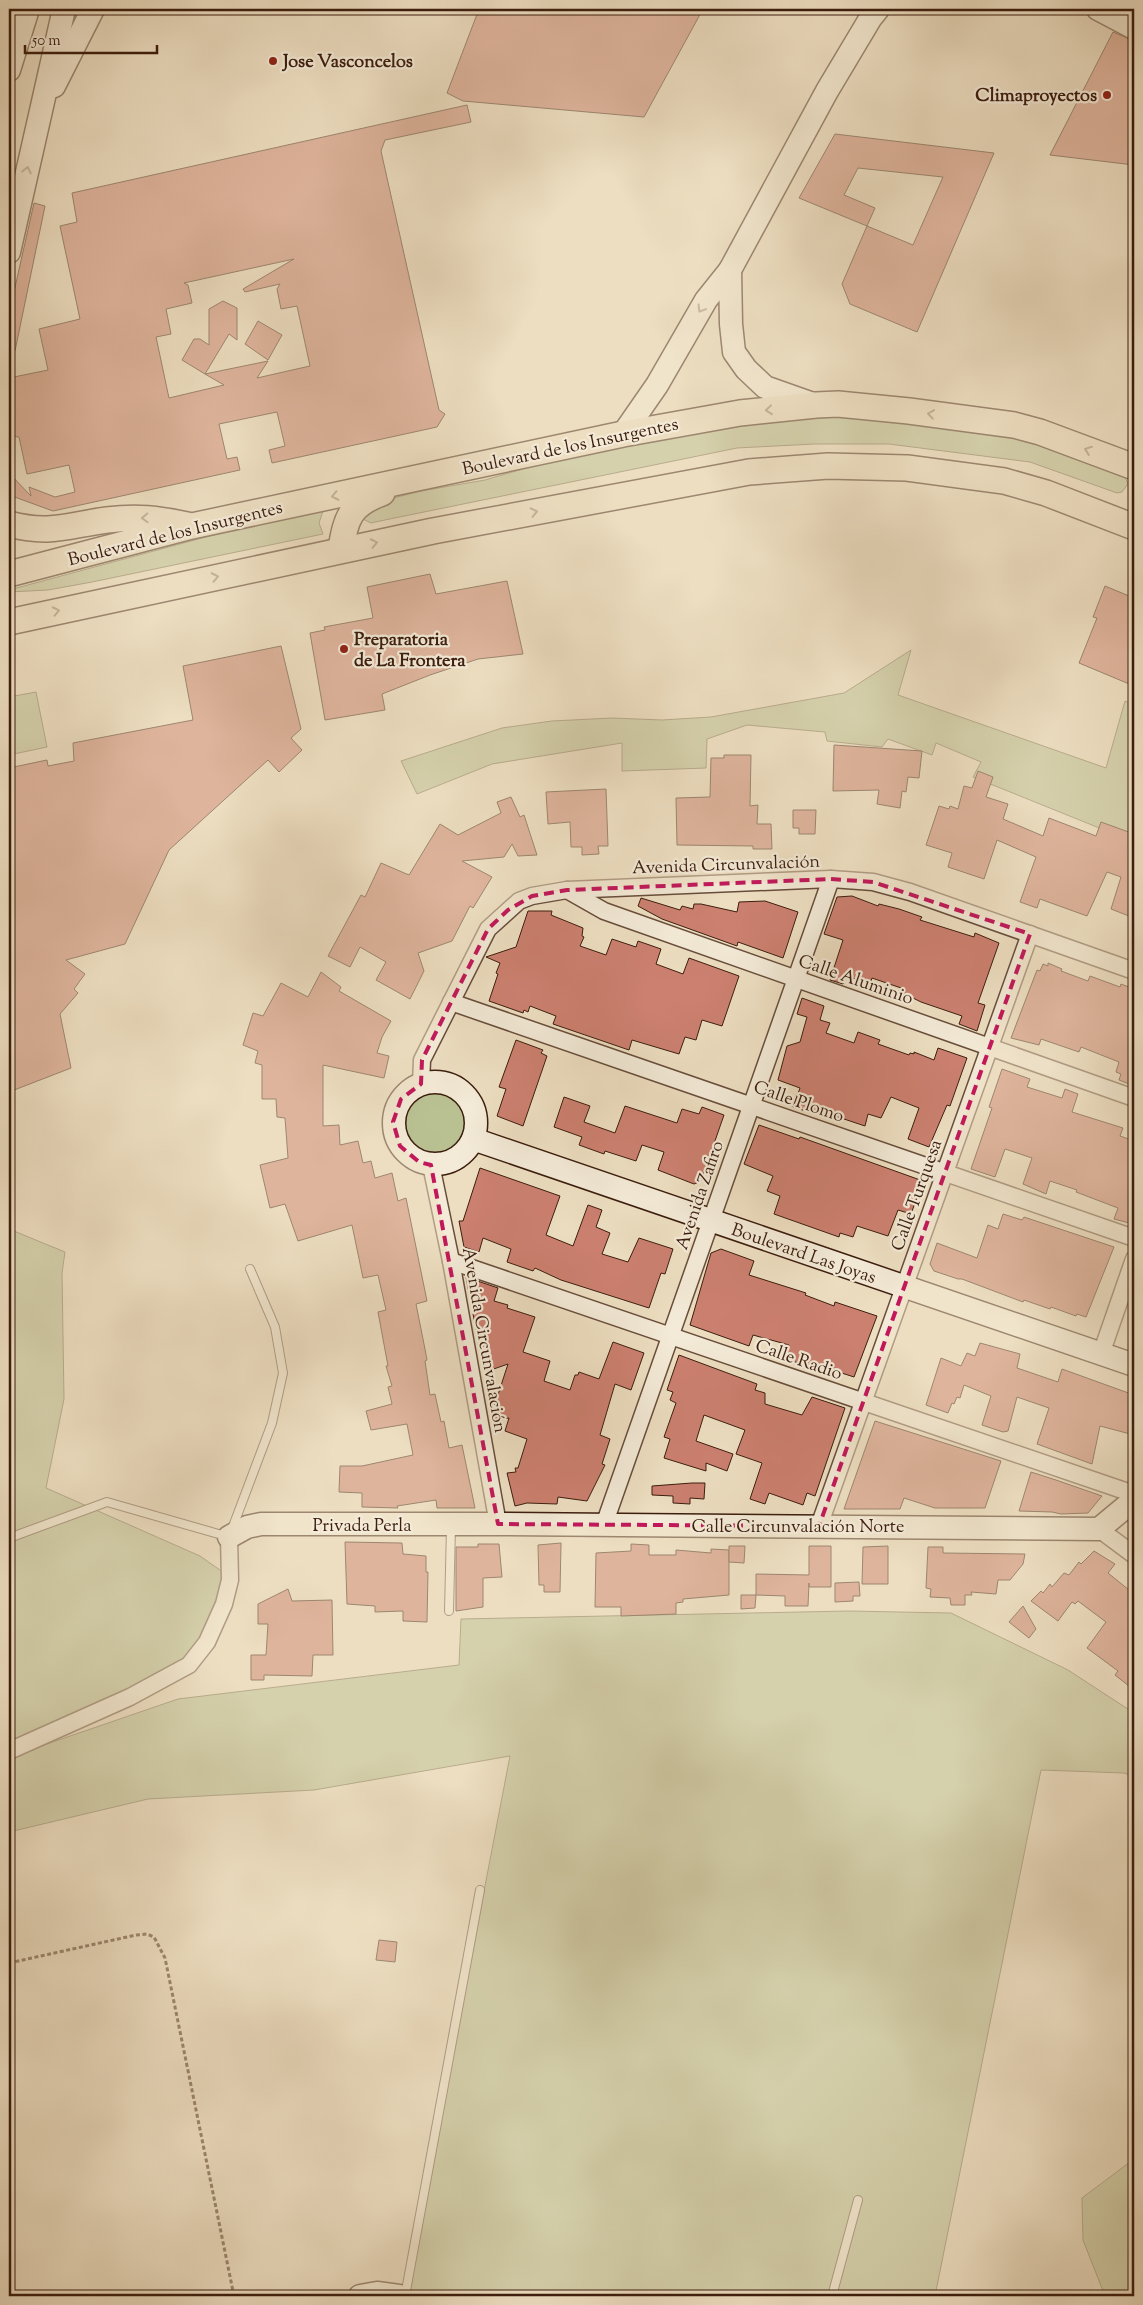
<svg xmlns="http://www.w3.org/2000/svg" width="1143" height="2305" font-family="'Sorts Mill Goudy',serif">
	<style>
		.green { fill: #b9c192; stroke: #7a6f50 }
		.building { fill: #cc8070; stroke: #3c1d0e; fill-rule: evenodd }
		.lines { fill: none; stroke-linecap: round; stroke-linejoin: round }
		.lane-casing { stroke: #684d3b; stroke-width: 10 }
		.street-casing { stroke: #684d3b; stroke-width: 19 }
		.secondary-casing { stroke: #3c1d0e; stroke-width: 25 }
		.primary-casing { stroke: #3c1d0e; stroke-width: 28 }
		.path { stroke: #3c1d0e; stroke-width: 3; stroke-dasharray: 4 2.5; stroke-linecap: butt }
		.lane { stroke: #f3ead7; stroke-width: 8 }
		.street { stroke: #f3ead7; stroke-width: 16 }
		.secondary { stroke: #f3ead7; stroke-width: 22 }
		.primary { stroke: #eddec1; stroke-width: 25 }
		.oneway { stroke: #a18e7d }
		.oneway2 { stroke: #947e68 }
		.marked { fill: none; stroke: #c2185b; stroke-width: 4; stroke-dasharray: 10 6; stroke-linejoin: round }
		.poi-dot { fill: #8f2418; stroke: #f3ead7; stroke-width: 2 }
		.labels { text-anchor: middle; stroke-width: 4.5; stroke-linejoin: round; paint-order: stroke }
		.poi-label { font-size: 18px; font-weight: bold; fill: #3c1d0e; stroke: #f3ead7; text-anchor: start }
		.street-label { font-size: 18px; fill: #3c1d0e; stroke: #f3ead7 }
	</style>
	<rect width="100%" height="100%" fill="#eddec1"/>
	<filter id="stains"><feTurbulence type="fractalNoise" baseFrequency=".004" numOctaves="4"/><feColorMatrix values="0 0 0 0 .2 0 0 0 0 .09 0 0 0 0 .02 0 0 0 .5 -.17"/></filter>
	<radialGradient id="worn" r=".72"><stop offset=".6" stop-color="#630" stop-opacity="0"/><stop offset="1" stop-color="#630" stop-opacity=".3"/></radialGradient>
	<g class="green">
		<polygon points="828,416 891,416 1010,436 1116,471 1124,475 1128,484 1122,492 1117,493 1030,462 889,444 814,444 737,448 380,521 371,523 363,519 374,503 421,491 485,480 533,466 723,424"/>
		<polygon points="325,505 319,523 323,534 92,582 48,590 9,592 9,590"/>
		<polygon points="911,650 898,695 1106,768 1125,701 1134,705 1134,842 973,777 981,762 936,743 932,755 888,739 882,747 827,741 825,732 747,725 707,739 706,768 622,771 622,743 492,764 417,794 401,761 502,728 552,721 612,718 662,720 711,717 844,693"/>
		<polygon points="36,692 47,747 9,755 9,697"/>
		<circle cx="433" cy="1124" r="33"/>
		<polygon points="9,1229 65,1252 62,1273 64,1399 46,1488 200,1556 227,1575 221,1604 187,1664 75,1723 9,1742"/>
		<polygon points="849,1611 951,1613 1068,1670 1134,1713 1134,1777 1124,1773 1041,1770 935,2296 406,2296 510,1756 314,1790 148,1799 9,1832 9,1757 178,1699 459,1665 461,1619"/>
		<polygon points="1134,2159 1134,2296 1105,2296 1083,2240 1082,2198"/>
	</g>
	<g class="building">
		<polygon points="479,9 703,9 644,117 463,101 447,93"/>
		<polygon points="1113,32 1134,41 1134,165 1050,155"/>
		<path d="M 467,105 L 471,122 L 385,140 L 381,151 L 439,410 L 445,414 L 437,427 L 272,463 L 269,450 L 285,446 L 277,412 L 219,424 L 227,459 L 237,457 L 240,470 L 53,511 L 9,495 L 9,473 L 31,496 L 29,487 L 55,497 L 75,492 L 69,465 L 27,474 L 19,437 L 9,436 L 9,378 L 48,370 L 39,329 L 80,319 L 60,226 L 77,222 L 72,193 ZM 294,259 L 243,289 L 245,292 L 280,284 L 277,289 L 281,309 L 297,306 L 310,366 L 257,378 L 268,361 L 205,374 L 224,385 L 169,398 L 156,337 L 171,334 L 166,309 L 192,303 L 188,285 L 184,283 Z"/>
		<polygon points="835,134 994,153 917,332 850,304 842,284 867,226 913,245 943,177 858,168 844,195 875,208 867,226 799,198"/>
		<polygon points="34,203 45,206 15,351 9,350 9,314"/>
		<polygon points="223,301 237,308 237,340 229,334 205,374 182,360 194,339 200,339 209,345 209,309"/>
		<polygon points="258,321 282,335 268,360 245,344"/>
		<polygon points="430,574 436,594 507,581 523,654 478,659 430,675 382,694 385,710 325,720 310,633 325,630 324,627 373,618 367,587"/>
		<polygon points="1105,586 1134,598 1134,686 1079,663 1097,618 1093,617"/>
		<polygon points="281,646 301,729 291,738 302,750 279,772 268,760 169,850 125,944 66,960 85,974 74,989 78,993 60,1014 71,1068 9,1092 9,768 47,760 48,766 74,761 73,743 193,720 183,666"/>
		<polygon points="834,745 922,751 919,778 908,777 906,792 902,791 900,808 877,804 879,790 833,791"/>
		<polygon points="724,755 751,755 750,806 758,805 757,824 771,824 772,849 753,849 753,846 677,845 676,798 710,797 711,758 724,758"/>
		<polygon points="978,771 993,777 986,797 1008,804 1003,819 1043,836 1049,818 1096,836 1101,822 1134,834 1134,918 1111,909 1121,877 1107,872 1087,916 1040,899 1037,908 1020,902 1036,857 997,840 984,879 948,867 952,853 926,845 939,806 949,809 950,806 958,809 964,786 972,788"/>
		<polygon points="606,789 608,846 598,846 599,854 582,855 582,847 571,847 570,822 548,824 546,792"/>
		<polygon points="511,797 520,817 524,815 537,855 518,856 512,844 504,857 462,861 492,877 473,908 470,906 452,941 418,953 424,971 410,999 376,980 386,962 360,947 350,967 328,956 361,895 365,897 381,863 409,875 440,824 458,835 501,813 497,802"/>
		<polygon points="793,810 816,810 815,834 799,834 799,828 793,828"/>
		<polygon points="852,896 878,906 879,904 899,909 922,917 920,920 974,937 975,933 999,943 978,1003 985,1005 977,1031 959,1024 962,1016 921,1002 903,993 904,989 872,978 870,984 846,976 843,984 830,980 843,940 824,934 837,897"/>
		<polygon points="641,898 680,910 682,906 693,909 694,904 701,904 737,912 739,902 765,901 798,912 783,958 738,942 737,946 662,919 638,906"/>
		<polygon points="528,911 552,911 551,915 583,928 582,936 584,937 580,946 606,955 612,939 636,947 638,941 661,949 656,964 683,974 689,958 739,976 722,1026 702,1020 696,1040 685,1037 679,1054 632,1040 629,1050 553,1024 556,1016 530,1006 528,1012 524,1010 523,1013 489,1001 498,974 496,973 500,963 486,957 516,947"/>
		<polygon points="1048,963 1062,969 1061,971 1088,981 1090,976 1120,987 1121,984 1134,989 1134,1086 1119,1080 1121,1074 1116,1072 1119,1062 1081,1047 1079,1052 1041,1039 1039,1045 1011,1038 1037,970 1040,971 1043,964 1048,966"/>
		<polygon points="321,972 341,987 339,991 391,1021 382,1037 377,1053 389,1056 384,1078 323,1065 323,1126 339,1125 340,1145 358,1141 363,1163 371,1161 375,1178 392,1173 398,1201 406,1198 427,1301 416,1304 425,1349 427,1360 425,1361 430,1395 435,1394 441,1422 444,1421 449,1448 462,1445 475,1508 437,1508 436,1500 397,1506 398,1508 362,1507 362,1493 339,1492 340,1466 362,1466 413,1455 407,1424 371,1430 366,1411 392,1404 388,1387 392,1386 386,1366 388,1366 378,1312 386,1310 378,1275 363,1278 352,1225 298,1241 285,1204 270,1208 260,1165 288,1158 285,1118 277,1117 276,1099 262,1099 262,1065 255,1063 258,1051 243,1045 253,1013 263,1016 281,983 308,997"/>
		<polygon points="802,998 824,1006 820,1020 830,1023 826,1033 854,1043 858,1032 880,1040 878,1044 909,1055 910,1053 914,1054 914,1052 934,1060 938,1048 967,1058 950,1106 947,1105 929,1147 908,1139 919,1108 891,1097 881,1118 868,1114 865,1126 817,1110 815,1114 793,1107 800,1088 778,1080 787,1046 800,1042 807,1017 797,1014"/>
		<polygon points="516,1040 543,1050 541,1053 547,1056 523,1126 497,1116 506,1089 499,1087"/>
		<polygon points="1002,1069 1030,1079 1027,1087 1062,1098 1065,1089 1078,1094 1072,1112 1123,1128 1120,1136 1134,1141 1134,1208 1129,1223 1114,1219 1118,1208 1076,1192 1077,1190 1050,1181 1046,1194 1023,1184 1032,1158 1005,1149 995,1177 971,1169 992,1108 989,1107"/>
		<polygon points="564,1097 590,1106 584,1122 615,1133 625,1106 677,1123 682,1109 699,1114 702,1107 724,1115 701,1181 694,1184 658,1170 664,1152 642,1145 636,1161 605,1151 604,1154 579,1145 582,1137 554,1127"/>
		<polygon points="759,1125 799,1139 800,1137 923,1181 911,1214 898,1210 888,1236 857,1226 853,1237 840,1233 839,1237 774,1214 780,1196 767,1191 773,1176 744,1164"/>
		<polygon points="480,1168 560,1196 546,1235 573,1246 588,1205 602,1210 596,1227 610,1233 602,1254 628,1262 639,1238 673,1249 665,1274 661,1273 649,1308 561,1280 535,1268 533,1271 507,1262 511,1249 483,1238 479,1252 464,1247 459,1221 463,1221"/>
		<polygon points="1003,1214 1022,1220 1024,1217 1114,1247 1086,1317 1077,1314 1076,1316 1051,1307 1050,1309 1024,1300 1023,1302 962,1279 958,1279 934,1271 930,1264 937,1243 977,1258 988,1225 998,1229"/>
		<polygon points="721,1249 754,1261 749,1275 806,1293 805,1295 834,1306 835,1302 877,1316 854,1377 814,1364 812,1368 784,1358 789,1345 753,1335 749,1346 690,1325 711,1253"/>
		<polygon points="466,1277 498,1288 494,1301 508,1305 507,1308 535,1317 523,1352 550,1361 544,1381 570,1390 575,1375 578,1375 579,1372 599,1379 613,1342 644,1353 631,1390 615,1384 600,1435 610,1439 602,1464 605,1465 587,1501 558,1497 557,1504 527,1503 515,1506 507,1473 516,1472 515,1468 518,1468 527,1439 505,1431 509,1418 495,1420 493,1410 508,1364 485,1372 473,1314 479,1296 469,1293"/>
		<polygon points="980,1343 1020,1354 1017,1368 1058,1382 1062,1369 1134,1395 1134,1435 1100,1426 1092,1464 1037,1444 1049,1408 1017,1397 1008,1431 1003,1432 982,1425 991,1396 964,1385 960,1398 957,1397 954,1404 952,1403 948,1413 926,1405 941,1358 961,1366 967,1353 975,1356"/>
		<polygon points="679,1355 757,1384 755,1390 765,1393 765,1404 802,1415 812,1397 845,1408 815,1496 807,1493 803,1505 769,1493 765,1504 750,1499 762,1463 736,1454 745,1430 704,1415 696,1441 733,1454 727,1471 706,1463 706,1471 664,1458 670,1439 664,1437 676,1403 670,1400 673,1392 667,1390"/>
		<polygon points="875,1421 1001,1461 985,1508 935,1508 904,1498 900,1509 844,1509"/>
		<polygon points="1031,1472 1056,1480 1102,1496 1088,1513 1061,1514 1052,1512 1019,1511"/>
		<polygon points="692,1483 705,1483 704,1499 690,1498 690,1504 673,1503 673,1496 652,1495 652,1486"/>
		<polygon points="345,1542 402,1543 403,1554 426,1556 426,1572 428,1572 427,1622 403,1621 403,1611 375,1612 375,1606 347,1604"/>
		<polygon points="561,1543 560,1592 544,1592 544,1585 539,1585 538,1545"/>
		<polygon points="478,1544 499,1544 502,1577 483,1578 483,1607 456,1611 456,1547 478,1547"/>
		<polygon points="631,1544 649,1545 649,1555 676,1555 676,1550 711,1553 711,1549 729,1550 729,1595 683,1599 683,1602 676,1603 676,1614 621,1616 621,1607 595,1607 596,1553 631,1551"/>
		<polygon points="729,1546 745,1546 744,1563 729,1562"/>
		<polygon points="809,1546 831,1546 831,1587 809,1587 809,1583 808,1606 785,1606 785,1596 756,1595 755,1608 741,1609 741,1595 756,1595 756,1574 809,1575"/>
		<polygon points="888,1546 888,1584 862,1584 863,1547"/>
		<polygon points="928,1547 943,1547 943,1553 1025,1554 1023,1564 1010,1580 998,1580 996,1594 971,1592 972,1595 965,1595 965,1605 951,1605 950,1598 930,1597 931,1589 926,1588"/>
		<polygon points="1094,1551 1115,1564 1108,1573 1134,1594 1134,1690 1115,1675 1118,1671 1087,1648 1106,1622 1078,1601 1075,1604 1072,1602 1058,1621 1031,1601 1041,1591 1043,1593 1050,1584 1052,1587 1064,1573 1069,1575 1079,1562 1081,1564"/>
		<polygon points="859,1582 860,1596 853,1596 853,1601 835,1602 835,1583"/>
		<polygon points="288,1589 292,1601 332,1600 333,1655 313,1655 312,1676 264,1675 264,1680 251,1680 251,1655 266,1655 268,1624 258,1624 258,1604"/>
		<polygon points="1023,1606 1036,1629 1029,1638 1009,1622"/>
		<polygon points="379,1940 397,1942 395,1962 376,1960"/>
	</g>
	<g class="lines">
		<defs>
			<g id="lane">
				<polyline points="9,1538 107,1502 229,1537 272,1423 283,1373 275,1327 250,1269"/>
				<polyline points="449,1611 451,1527"/>
				<polyline points="405,2296 480,1890"/>
				<polyline points="832,2296 858,2200"/>
			</g>
			<g id="street">
				<polyline points="567,890 604,911 1134,1098"/>
				<polyline points="451,1002 1134,1238"/>
				<polyline points="421,1084 422,1060 488,929 519,901 532,896 567,890 831,879 873,882 910,892 1134,971"/>
				<polyline points="431,1165 451,1261 498,1524"/>
				<polyline points="451,1261 1134,1494"/>
				<polyline points="1101,1354 1134,1259"/>
				<polyline points="604,1525 831,879"/>
				<polyline points="819,1526 1030,934"/>
				<polyline points="1099,1529 1134,1555"/>
				<polyline points="9,1751 130,1697 189,1665 207,1642 224,1604 230,1580 229,1537"/>
			</g>
			<g id="secondary">
				<polyline points="1098,9 1134,28"/>
				<polyline points="9,70 28,9"/>
				<polyline points="54,86 93,9"/>
				<polyline points="9,252 64,9"/>
				<polyline points="730,270 731,324 734,352 746,369 765,387 816,405"/>
				<polyline points="623,434 657,385 706,300 730,270 827,91 870,19 878,9"/>
				<circle cx="435" cy="1123" r="41"/>
				<polyline points="473,1139 1134,1365"/>
				<polyline points="229,1537 247,1527 261,1524 498,1524 1099,1529 1134,1500"/>
				<polyline points="360,2296 377,2293 399,2296"/>
			</g>
			<g id="primary">
				<path d="M 9,524 C 50,535 68,525 107,520 C 137,516 159,519 187,525"/>
				<path d="M 341,550 C 345,518 351,504 382,493"/>
				<polyline points="9,574 192,526 623,434 740,413 816,405 838,404 909,411 1014,425 1040,432 1134,467"/>
				<polyline points="9,622 433,531 749,472 828,466 907,468 1004,481 1046,493 1134,527"/>
			</g>
		</defs>
		<use href="#lane" class="lane-casing"/>
		<use href="#street" class="street-casing"/>
		<use href="#secondary" class="secondary-casing"/>
		<use href="#primary" class="primary-casing"/>
		<polyline class="path" points="9,1963 136,1935 147,1934 154,1937 165,1958 234,2296"/>
		<use href="#lane" class="lane"/>
		<use href="#street" class="street"/>
		<use href="#secondary" class="secondary"/>
		<use href="#primary" class="primary"/>
	</g>
	<defs><path id="oneway-chevron" d="M-2-3.5L2.5 0L-2 3.5" fill="none" stroke-width="1.6" stroke-linecap="round" stroke-linejoin="round" transform="scale(1.25)"/></defs>
	<g class="oneway">
		<use href="#oneway-chevron" transform="translate(27 170) rotate(-78)"/>
		<use href="#oneway-chevron" transform="translate(701 309) rotate(121)"/>
	</g>
	<g class="oneway2">
		<use href="#oneway-chevron" transform="translate(769 410) rotate(174)"/>
		<use href="#oneway-chevron" transform="translate(931 414) rotate(-172)"/>
		<use href="#oneway-chevron" transform="translate(1088 450) rotate(-159)"/>
		<use href="#oneway-chevron" transform="translate(335 496) rotate(168)"/>
		<use href="#oneway-chevron" transform="translate(534 512) rotate(-13)"/>
		<use href="#oneway-chevron" transform="translate(145 518) rotate(178)"/>
		<use href="#oneway-chevron" transform="translate(374 543) rotate(-12)"/>
		<use href="#oneway-chevron" transform="translate(215 577) rotate(-12)"/>
		<use href="#oneway-chevron" transform="translate(56 611) rotate(-12)"/>
	</g>
	<path d="M0 0H1143V2305H0ZM 831,879 L 873,882 L 1030,934 L 819,1526 L 498,1524 L 431,1165 L 419,1162 L 400,1146 L 393,1122 L 401,1099 L 421,1084 L 422,1060 L 488,929 L 508,910 L 532,896 L 567,890 Z" fill="#eddec1" fill-opacity=".55" fill-rule="evenodd"/>
	<path class="marked" d="M 831,879 L 873,882 L 1030,934 L 819,1526 L 498,1524 L 431,1165 L 419,1162 L 400,1146 L 393,1122 L 401,1099 L 421,1084 L 422,1060 L 488,929 L 508,910 L 532,896 L 567,890 Z"/>
	<g class="poi-dot">
		<circle cx="273" cy="61" r="5"/>
		<circle cx="1107" cy="95" r="5"/>
		<circle cx="344" cy="649" r="5"/>
	</g>
	<g class="labels">
		<g class="poi-label">
			<text x="283" y="67">Jose Vasconcelos</text>
			<text x="1097" y="101" text-anchor="end">Climaproyectos</text>
			<text x="354" y="645">Preparatoria<tspan x="354" dy="21">de La Frontera</tspan></text>
		</g>
		<g class="street-label">
			<text transform="translate(570 446) rotate(-12)" y="6">Boulevard de los Insurgentes</text>
			<text transform="translate(175 533) rotate(-14)" y="6">Boulevard de los Insurgentes</text>
			<text transform="translate(726 864) rotate(-2)" y="6">Avenida Circunvalación</text>
			<text transform="translate(856 979) rotate(19)" y="6">Calle Aluminio</text>
			<text transform="translate(799 1101) rotate(19)" y="6">Calle Plomo</text>
			<text transform="translate(699 1195) rotate(-71)" y="6">Avenida Zafiro</text>
			<text transform="translate(916 1195) rotate(-70)" y="6">Calle Turquesa</text>
			<text transform="translate(804 1253) rotate(19)" y="6">Boulevard Las Joyas</text>
			<text transform="translate(485 1340) rotate(80)" y="6">Avenida Circunvalación</text>
			<text transform="translate(799 1359) rotate(19)" y="6">Calle Radio</text>
			<text x="362" y="1531">Privada Perla</text>
			<text x="798" y="1532">Calle Circunvalación Norte</text>
		</g>
	</g>
	<rect width="1143" height="2305" fill="none" stroke="#eddec1" stroke-width="30"/>
	<rect x="10" y="10" width="1123" height="2285" fill="none" stroke="#3c1d0e" stroke-width="2.5"/>
	<rect x="15" y="15" width="1113" height="2275" fill="none" stroke="#3c1d0e"/>
	<path d="M25 45v8h132v-8" fill="none" stroke="#3c1d0e" stroke-width="2.5"/>
	<text x="32" y="45" font-size="15" fill="#3c1d0e" stroke="#f3ead7" stroke-width="4" paint-order="stroke">50 m</text>
	<rect width="100%" height="100%" filter="url(#stains)"/>
	<rect width="100%" height="100%" fill="url(#worn)"/>
</svg>
